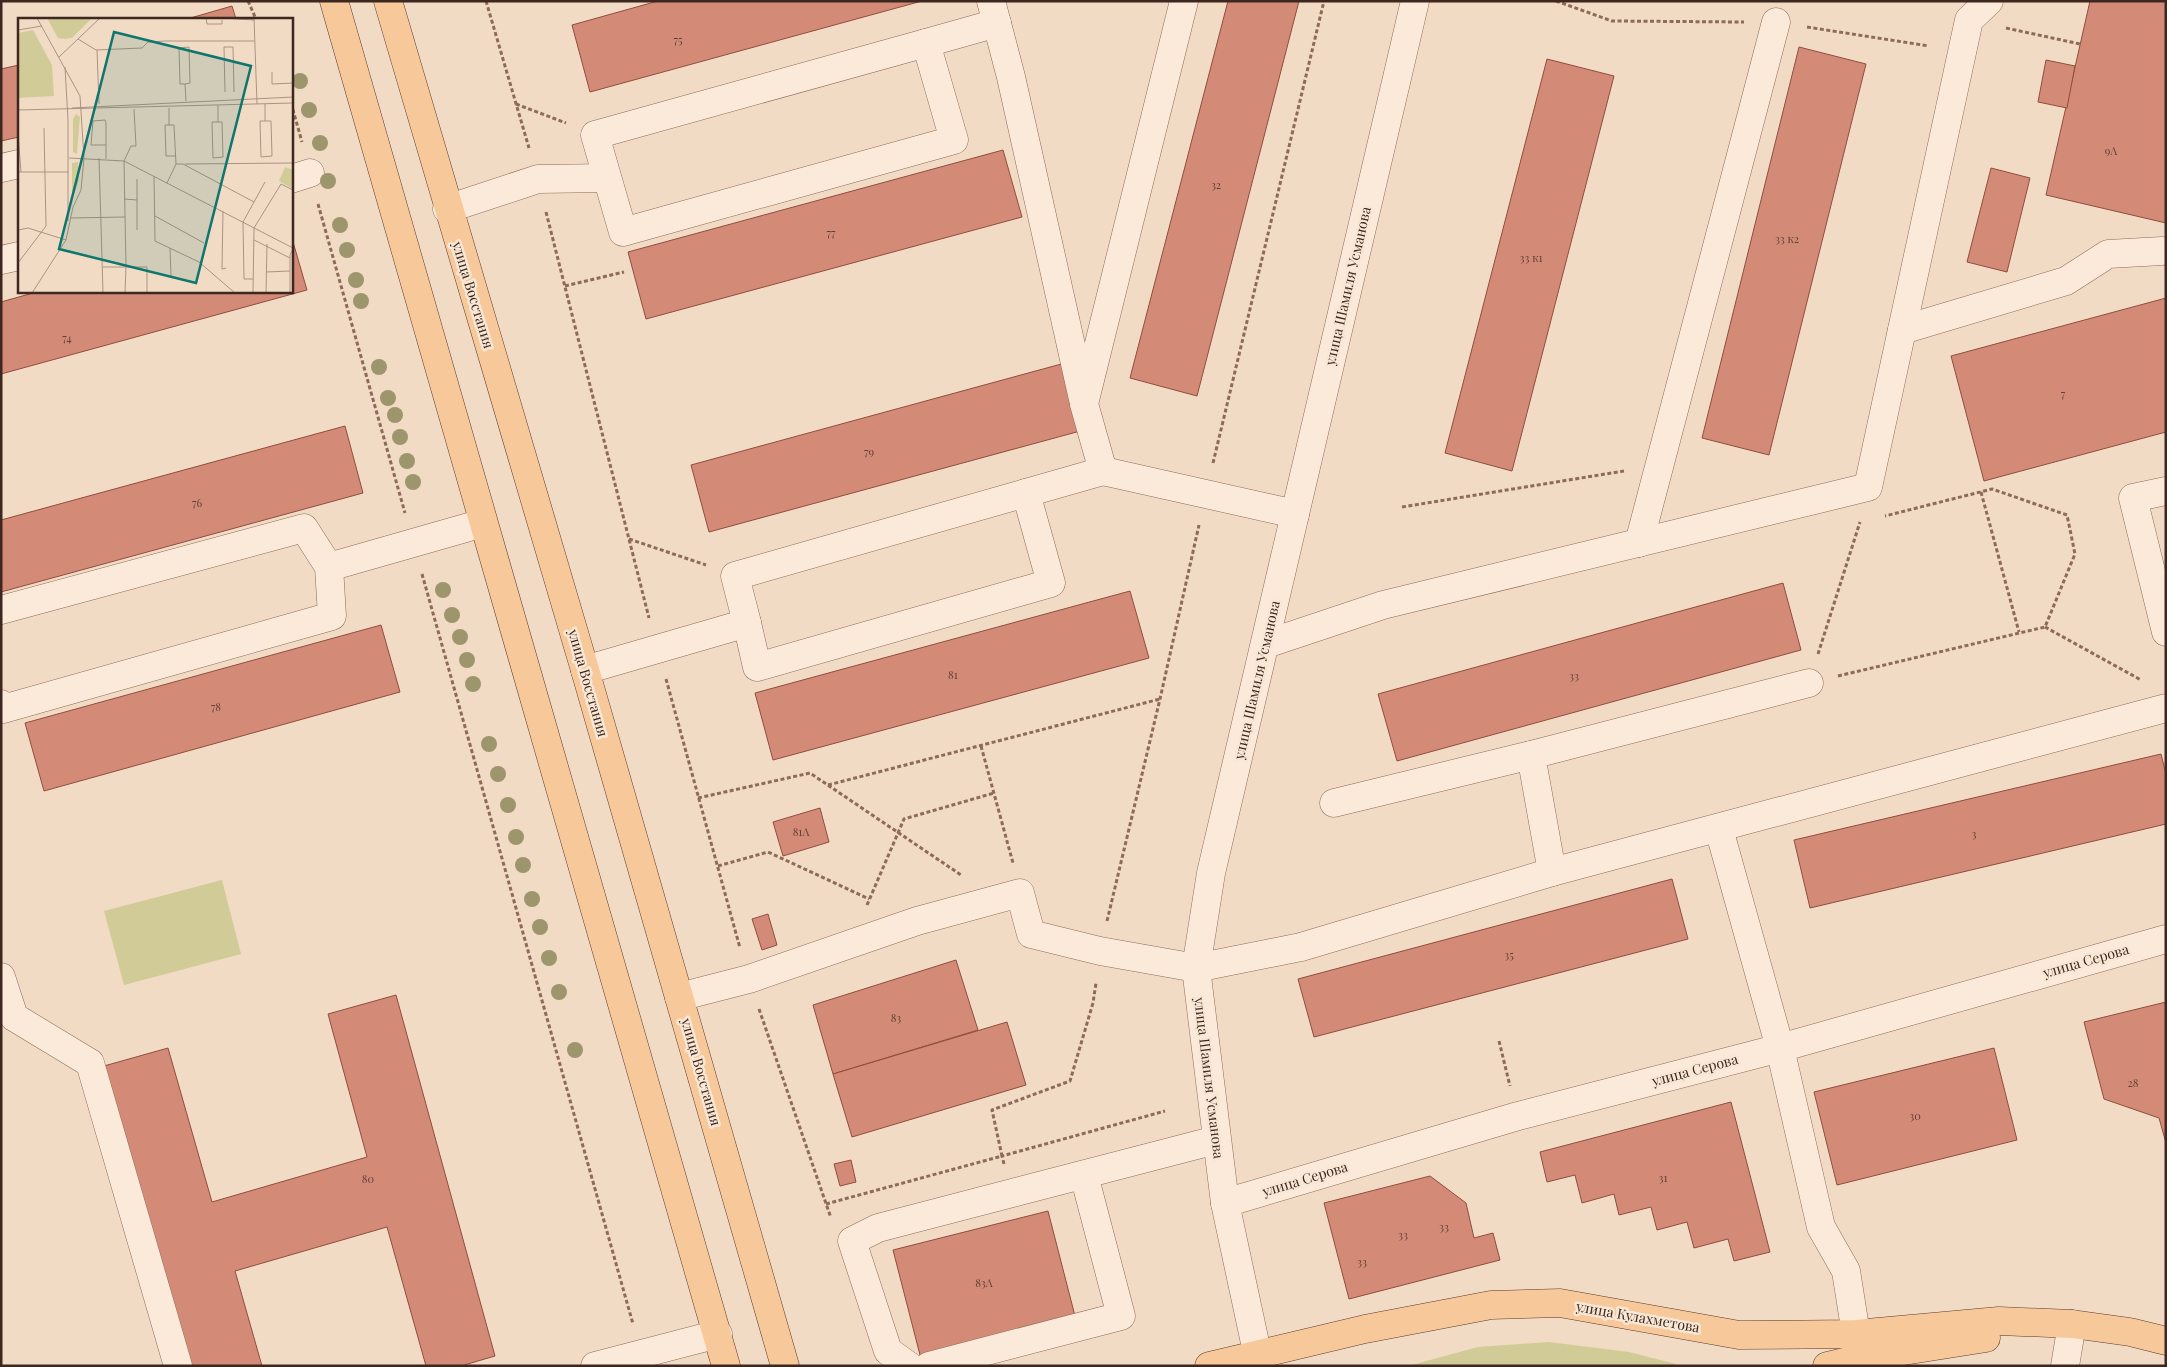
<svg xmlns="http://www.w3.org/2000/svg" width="2167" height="1367" font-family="'Playfair Display',serif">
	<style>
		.green { fill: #d1cc97 }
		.building { fill: #d38b78; stroke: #904d3d }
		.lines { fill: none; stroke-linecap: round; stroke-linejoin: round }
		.minor-casing { stroke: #8e6b59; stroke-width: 29 }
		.major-casing { stroke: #5c3a2d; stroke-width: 29 }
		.path { stroke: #8e6b59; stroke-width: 3; stroke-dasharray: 4 2.5; stroke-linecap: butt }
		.minor { stroke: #fbead9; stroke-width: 28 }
		.major { stroke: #f7c89a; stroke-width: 28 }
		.tree { fill: #9d956c }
		.labels { text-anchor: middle; stroke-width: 5; stroke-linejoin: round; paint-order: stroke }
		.number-label { font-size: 11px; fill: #624034 }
		.street-label { font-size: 14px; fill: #3d271e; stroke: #f8e7d5 }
		.inset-road { fill: none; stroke: #aa9382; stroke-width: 1 }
		.view { fill: #0f766e; fill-opacity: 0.15; stroke: #0f766e; stroke-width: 2.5 }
		.inset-edge { fill: none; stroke: #3d271e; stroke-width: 2.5 }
	</style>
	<rect width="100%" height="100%" fill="#f2dbc5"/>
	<g class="green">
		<polygon points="222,880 241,954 124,985 104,911"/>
		<polygon points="1549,1342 1629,1352 1676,1364 1669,1366 1408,1366 1478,1347"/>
	</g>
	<g class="building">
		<polygon points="658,1 922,1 590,92 572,25"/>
		<polygon points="1228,1 1299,1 1197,396 1130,378"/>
		<polygon points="2090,1 2166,1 2166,223 2046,195"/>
		<polygon points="232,6 236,19 187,19"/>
		<polygon points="1799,47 1866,64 1769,455 1702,438"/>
		<polygon points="1547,59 1614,76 1512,471 1445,453"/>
		<polygon points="2046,60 2075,66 2067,108 2038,102"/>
		<polygon points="19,65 19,137 1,141 1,69"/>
		<polygon points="1003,150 1022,217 646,319 628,252"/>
		<polygon points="1991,168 2030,178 2007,272 1967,262"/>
		<polygon points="291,235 307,290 1,374 1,302 40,291 291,291"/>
		<polygon points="2166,298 2166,432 1984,481 1951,356"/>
		<polygon points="1065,363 1084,430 709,532 691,465"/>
		<polygon points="345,426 363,493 1,592 1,520"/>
		<polygon points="1783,583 1801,650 1397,761 1378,694"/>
		<polygon points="1130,591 1149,658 773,760 755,693"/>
		<polygon points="381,625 400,692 44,791 25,723"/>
		<polygon points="2161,754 2166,774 2166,824 1810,908 1794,840"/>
		<polygon points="820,808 829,842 783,856 773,822"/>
		<polygon points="1672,879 1688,939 1314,1037 1298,979"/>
		<polygon points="768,914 777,945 762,950 752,919"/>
		<polygon points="956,960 978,1030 833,1074 813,1005"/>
		<polygon points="396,995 495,1356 461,1366 426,1366 387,1227 235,1271 262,1366 190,1366 104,1066 168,1048 212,1202 367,1157 328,1014"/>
		<polygon points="2166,1002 2166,1143 2159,1118 2104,1099 2084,1022"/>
		<polygon points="1007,1022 1026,1085 852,1137 833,1074"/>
		<polygon points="1994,1048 2017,1140 1837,1185 1814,1092"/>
		<polygon points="1731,1102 1770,1252 1734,1261 1728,1239 1694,1248 1687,1222 1657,1230 1651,1207 1619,1215 1614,1194 1582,1203 1575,1175 1547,1182 1540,1152"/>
		<polygon points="851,1160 856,1182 840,1186 834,1164"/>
		<polygon points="1430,1176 1466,1203 1474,1238 1493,1233 1500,1260 1349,1299 1324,1203"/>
		<polygon points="1048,1211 1075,1316 920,1355 893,1250"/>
	</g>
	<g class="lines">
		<defs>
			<g id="minor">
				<polyline points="991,1 1011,77 1083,399"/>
				<polygon points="926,43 954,140 623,232 595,135"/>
				<polyline points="926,43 997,23"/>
				<polyline points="1,168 19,164"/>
				<polyline points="291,179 310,173"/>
				<polyline points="447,209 538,179 607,178"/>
				<polyline points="1,260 19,256"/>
				<polyline points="1902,330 2066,281 2108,254 2162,251"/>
				<polyline points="1103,471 1084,404 1184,1"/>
				<polyline points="2166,491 2133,498 2166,632"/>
				<polyline points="1639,543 1776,22"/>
				<polyline points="329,567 483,523"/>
				<polyline points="1,610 304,528 329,567 332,616 3,709 1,704"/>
				<polyline points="747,623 757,667 1051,583 1026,493"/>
				<polyline points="1266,644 1383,605 1868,487 1969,20 1989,1"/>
				<polyline points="585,670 747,623 735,576 1103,471 1295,514"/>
				<polyline points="1334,803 1531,755"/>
				<polyline points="1719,829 1780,1048 1821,1227 1846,1271 1856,1334"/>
				<polyline points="1552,872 1531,755 1809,683"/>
				<polyline points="1,977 14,1017 90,1063 178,1366"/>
				<polyline points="679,997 749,979 917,921 1020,893 1031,934 1100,951 1196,968 1301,947 1552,872 2166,708"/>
				<polyline points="1225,1203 1518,1116 1780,1048 2166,939"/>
				<polyline points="595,1366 718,1334"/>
				<polyline points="909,1366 888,1351 852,1241 878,1228 1216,1140"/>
				<polyline points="929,1366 1121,1316 1084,1175"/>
				<polyline points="1260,1366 1225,1203 1196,968 1211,873 1415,1"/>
				<polyline points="2065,1366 2072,1324"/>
			</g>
			<g id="major">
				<polyline points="334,1 726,1366"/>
				<polyline points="388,1 585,670 785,1366"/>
				<polyline points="1209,1366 1365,1329 1491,1305 1560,1303 1739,1335 1856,1334 1999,1321 2072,1324 2130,1332 2166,1341"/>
				<polyline points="1827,1366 1865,1357 1986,1338"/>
			</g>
		</defs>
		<use href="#minor" class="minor-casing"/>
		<use href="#major" class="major-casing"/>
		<g class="path">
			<polyline points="248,1 256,19"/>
			<polyline points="486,1 529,148"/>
			<polyline points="1556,1 1612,21 1744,22"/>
			<polyline points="1807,27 1929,46"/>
			<polyline points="2006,28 2080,44"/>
			<polyline points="291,103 302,142"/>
			<polyline points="516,104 566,123"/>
			<polyline points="318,204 405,513"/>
			<polyline points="546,212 649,618"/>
			<polyline points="565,286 624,272"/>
			<polyline points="1213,463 1324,1"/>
			<polyline points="1981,492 2019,632"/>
			<polyline points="1402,507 1624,471"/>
			<polyline points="629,539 706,565"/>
			<polyline points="422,574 633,1324"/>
			<polyline points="2045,627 2141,680"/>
			<polyline points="1818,654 1860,522"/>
			<polyline points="1838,676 2045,627 2075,554 2067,515 1992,489 1885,516"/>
			<polyline points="666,679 740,948"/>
			<polyline points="981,746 1013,863"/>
			<polyline points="828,785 1160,699"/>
			<polyline points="698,798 810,773 961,875"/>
			<polyline points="718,866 768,852 869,899"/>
			<polyline points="867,905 904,819 994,793"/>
			<polyline points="1107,921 1160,699 1199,525"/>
			<polyline points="759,1009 831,1218"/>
			<polyline points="1499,1041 1510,1086"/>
			<polyline points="1004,1164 1002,1156 1165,1111"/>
			<polyline points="826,1204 1002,1156 992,1110 1070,1081 1093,1003 1096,983"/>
		</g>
		<use href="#minor" class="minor"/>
		<use href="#major" class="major"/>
	</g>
	<g class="tree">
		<circle cx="300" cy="81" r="8"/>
		<circle cx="309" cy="110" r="8"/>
		<circle cx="320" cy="143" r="8"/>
		<circle cx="328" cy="181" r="8"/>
		<circle cx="340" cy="225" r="8"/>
		<circle cx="347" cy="250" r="8"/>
		<circle cx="356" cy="280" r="8"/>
		<circle cx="361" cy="301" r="8"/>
		<circle cx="379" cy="367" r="8"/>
		<circle cx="388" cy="398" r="8"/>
		<circle cx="395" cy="415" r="8"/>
		<circle cx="400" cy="437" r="8"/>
		<circle cx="407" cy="461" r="8"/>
		<circle cx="413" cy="482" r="8"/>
		<circle cx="443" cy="590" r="8"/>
		<circle cx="452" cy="615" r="8"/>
		<circle cx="460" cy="637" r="8"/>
		<circle cx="467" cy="660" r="8"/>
		<circle cx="473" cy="684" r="8"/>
		<circle cx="489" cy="744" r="8"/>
		<circle cx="498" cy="774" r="8"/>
		<circle cx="508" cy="805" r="8"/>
		<circle cx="516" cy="837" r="8"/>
		<circle cx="523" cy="865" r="8"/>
		<circle cx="532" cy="899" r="8"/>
		<circle cx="540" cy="927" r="8"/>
		<circle cx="549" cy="958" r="8"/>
		<circle cx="559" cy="992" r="8"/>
		<circle cx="575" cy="1050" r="8"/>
	</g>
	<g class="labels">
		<g class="number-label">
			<text x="678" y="44">75</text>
			<text x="2111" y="155">9А</text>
			<text x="1216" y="189">32</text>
			<text x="831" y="237">77</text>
			<text x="1787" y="243">33 к2</text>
			<text x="1531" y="262">33 к1</text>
			<text x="67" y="342">74</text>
			<text x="2063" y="398">7</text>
			<text x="869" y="456">79</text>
			<text x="197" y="507">76</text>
			<text x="953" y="679">81</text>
			<text x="1574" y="680">33</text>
			<text x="216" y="711">78</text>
			<text x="801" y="836">81А</text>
			<text x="1974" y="838">3</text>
			<text x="1509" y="959">35</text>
			<text x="896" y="1022">83</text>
			<text x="2133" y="1087">28</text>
			<text x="1915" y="1120">30</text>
			<text x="1663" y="1182">31</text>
			<text x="368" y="1183">80</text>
			<text x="1444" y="1231">33</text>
			<text x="1403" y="1239">33</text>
			<text x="1362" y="1266">33</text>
			<text x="984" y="1287">83А</text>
		</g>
		<g class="street-label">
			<text transform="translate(1348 286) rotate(-77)" y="5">улица Шамиля Усманова</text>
			<text transform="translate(473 295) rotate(73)" y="5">улица Восстания</text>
			<text transform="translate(1257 680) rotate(-77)" y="5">улица Шамиля Усманова</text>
			<text transform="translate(588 683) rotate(74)" y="5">улица Восстания</text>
			<text transform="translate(2086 961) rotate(-16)" y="5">улица Серова</text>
			<text transform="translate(1695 1070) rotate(-15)" y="5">улица Серова</text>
			<text transform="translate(701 1072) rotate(74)" y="5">улица Восстания</text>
			<text transform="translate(1209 1078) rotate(83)" y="5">улица Шамиля Усманова</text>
			<text transform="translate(1305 1179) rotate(-17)" y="5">улица Серова</text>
			<text transform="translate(1638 1317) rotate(10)" y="5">улица Кулахметова</text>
		</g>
	</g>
	<g transform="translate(18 18)">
		<rect width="275" height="275" fill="#f2dbc5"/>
		<path d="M 29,0 L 74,0 L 54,20 L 47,21 L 40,20 ZM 15,12 L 34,47 L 36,78 L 0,80 L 0,15 ZM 58,96 L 62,99 L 59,136 L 55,134 L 55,101 ZM 60,144 L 61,162 L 54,182 L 54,145 ZM 267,149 L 275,152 L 275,171 L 261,163 Z" fill="#d1cc97"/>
		<path class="inset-road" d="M 188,0 L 189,6 L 204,6 L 204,2M 204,0 L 236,2M 236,0 L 239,86M 0,12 L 24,8M 60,21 L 78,32 L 124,30 L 130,24 L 146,23 L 236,23M 79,32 L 81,86M 41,39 L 82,0M 47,49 L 50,102 L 50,203M 254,54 L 254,66 L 275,65M 167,66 L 162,66 L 161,30 L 171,29 L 172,65 L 167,66 L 168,83M 207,74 L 206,29 L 215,29 L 216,74M 247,86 L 247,103 L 242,103 L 243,139 L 254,138 L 253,103 L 247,103M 54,90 L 275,79M 0,92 L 275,85M 194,104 L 204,104 L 205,139 L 195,140 ZM 200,104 L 200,87M 151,107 L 147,107 L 148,138 L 158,138M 0,116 L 3,154M 88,127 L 73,127 L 75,103 L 87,102 L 88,105 L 88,141M 51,140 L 106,143 L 275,230M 81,140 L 85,275M 158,146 L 165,146 L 236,184 L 225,204 L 226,261 L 235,261M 167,146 L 275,145M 0,154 L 51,154M 136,158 L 137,223 L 181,244 L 217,275M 149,165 L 158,146 L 156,107 L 151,107 L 151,90M 106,181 L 119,182 L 119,212M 119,182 L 119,161M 236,184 L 247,164M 205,193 L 204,251 L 208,250M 137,198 L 186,225M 52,200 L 107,199M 0,212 L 10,210 L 48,222M 236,222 L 272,240M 152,230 L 153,258M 0,245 L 28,208 L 26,110M 85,249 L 108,249 L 106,143 L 113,128 L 118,128 L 116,91M 248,254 L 272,253M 14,275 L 48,222 L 55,189 L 63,172 L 66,140 L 62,78 L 19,0M 107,275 L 108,249 L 129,249 L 129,275M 235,275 L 236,210 L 263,166 L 275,172M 248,275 L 249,226M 272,275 L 272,237 L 275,231"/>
		<path class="view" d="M 96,14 L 233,48 L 178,265 L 41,231 Z"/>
		<rect width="275" height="275" class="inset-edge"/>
	</g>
	<rect width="2167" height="1367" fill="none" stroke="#3d271e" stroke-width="5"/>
</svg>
